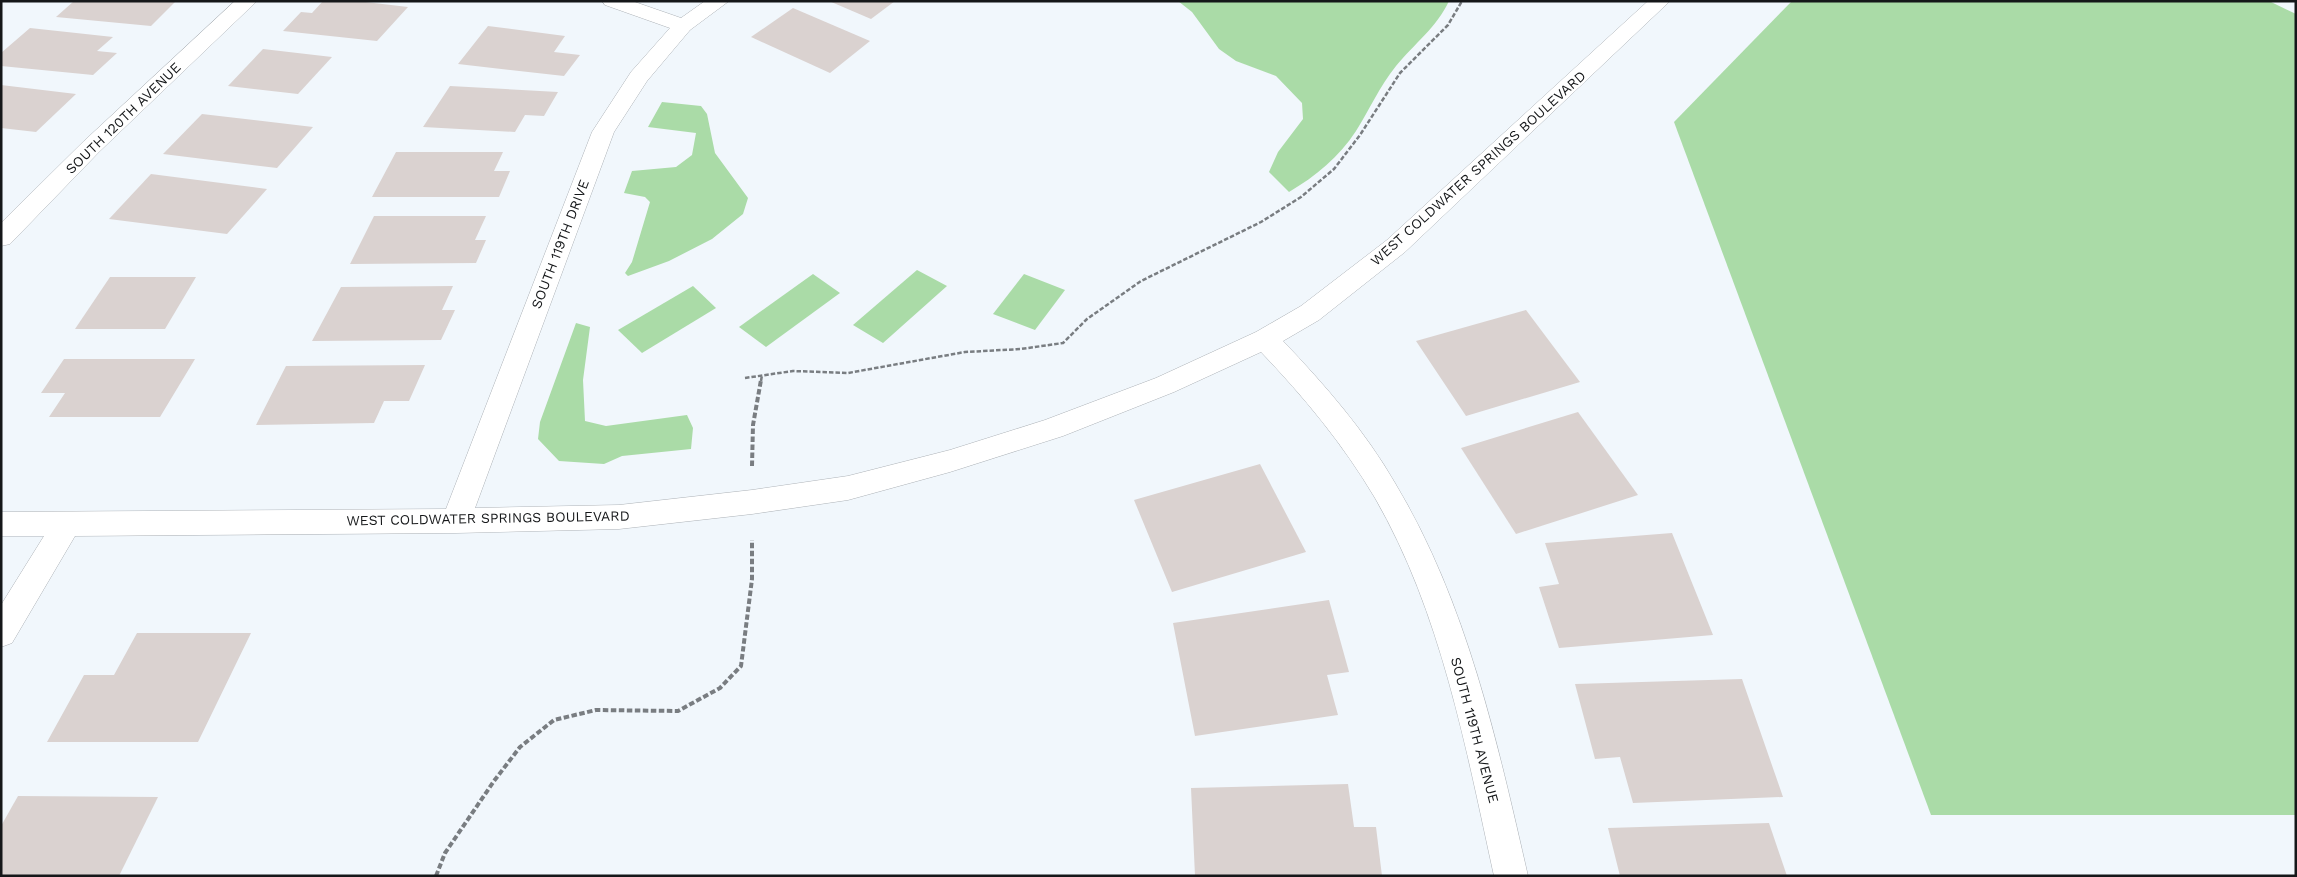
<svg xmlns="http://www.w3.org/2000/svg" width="2297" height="877" font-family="'Work Sans',sans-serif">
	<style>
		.green { fill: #aadba7 }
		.building { fill: #dad2d0 }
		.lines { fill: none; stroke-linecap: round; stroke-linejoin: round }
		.minor-casing { stroke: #adb2b7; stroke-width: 1 }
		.path-far1 { stroke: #797d81; stroke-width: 2.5; stroke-dasharray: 4.5 2; stroke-linecap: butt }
		.path { stroke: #797d81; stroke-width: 4; stroke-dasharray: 5.5 2.5; stroke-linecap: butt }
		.minor { fill: #fff; fill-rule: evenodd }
		.labels { text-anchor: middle; stroke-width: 4.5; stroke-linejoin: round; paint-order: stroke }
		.street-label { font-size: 14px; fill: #151719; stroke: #fff }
	</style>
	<rect width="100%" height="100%" fill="#f1f7fc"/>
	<g class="green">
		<path d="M 1178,1 L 1449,1 C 1437,27 1414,44 1396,66 C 1379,87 1370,109 1356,131 C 1339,157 1316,176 1289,192 L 1269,172 L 1278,152 L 1303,119 L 1302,103 L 1276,76 L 1236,61 L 1219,49 L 1192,12 Z"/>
		<polygon points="1792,1 2269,1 2296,14 2296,815 1931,815 1674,122"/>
		<polygon points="662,102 701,106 707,114 715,153 748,198 743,214 712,239 669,261 628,276 625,273 632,262 650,202 645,197 624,193 632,171 676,167 692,155 696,133 648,127"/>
		<polygon points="917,270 947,286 883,343 853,325"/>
		<polygon points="813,274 840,293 766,347 739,327"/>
		<polygon points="1024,274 1065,290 1035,330 993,314"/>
		<polygon points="693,286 716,308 642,353 618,330"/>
		<polygon points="576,323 590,327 583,380 585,421 606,426 687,415 693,428 691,449 622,456 604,464 559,461 538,439 540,422"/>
	</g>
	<g class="building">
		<polygon points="74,1 176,1 151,26 56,17"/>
		<polygon points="323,1 357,1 408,7 377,41 283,31 301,12 312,13"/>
		<polygon points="829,1 895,1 871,19"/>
		<polygon points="793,8 870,41 830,73 751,37"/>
		<polygon points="488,26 565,36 554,52 580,55 564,76 458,64"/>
		<polygon points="30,28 113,37 97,51 117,53 93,75 1,66 1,53"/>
		<polygon points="263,49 332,57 298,94 228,86"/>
		<polygon points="1,85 76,94 36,132 1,128"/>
		<polygon points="450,86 558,92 544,116 525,115 515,132 423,127"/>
		<polygon points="202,114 313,127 277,168 163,154"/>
		<polygon points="396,152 503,152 494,171 510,171 499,197 372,197"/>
		<polygon points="151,174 267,189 227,234 109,219"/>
		<polygon points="374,216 486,216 475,240 486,240 476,263 350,264"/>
		<polygon points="110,277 196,277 165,329 75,329"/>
		<polygon points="453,286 442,310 455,310 441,340 312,341 341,287"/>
		<polygon points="1526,310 1580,382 1466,416 1416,341"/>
		<polygon points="64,359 195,359 160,417 49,417 65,393 41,393"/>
		<polygon points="425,365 409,401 384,401 374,423 256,425 286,366"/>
		<polygon points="1578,412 1638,495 1516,534 1461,448"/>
		<polygon points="1260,464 1306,552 1172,592 1134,500"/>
		<polygon points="1672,533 1713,635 1559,648 1539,587 1559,584 1545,543"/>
		<polygon points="1329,600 1349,672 1327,675 1338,715 1195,736 1173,623"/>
		<polygon points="137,633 251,633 198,742 47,742 84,675 114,675"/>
		<polygon points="1742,679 1783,797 1633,803 1620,757 1595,759 1575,684"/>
		<polygon points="1348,784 1354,827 1376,827 1382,876 1195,876 1191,788"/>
		<polygon points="18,796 158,797 119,876 1,876 1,826"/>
		<polygon points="1769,823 1787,876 1620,876 1608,828"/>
	</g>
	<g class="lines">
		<defs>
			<g id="minor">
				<polygon points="235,1 257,1 99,152 10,244 1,246 1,223 83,142"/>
				<path d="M 602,1 L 632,1 L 681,18 L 705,1 L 729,1 L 690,30 L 647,81 L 614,132 L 475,508 L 619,505 L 752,490 L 848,476 L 950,450 L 1045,420 L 1156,378 L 1256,332 L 1301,306 L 1387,240 L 1648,1 L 1670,1 L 1405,252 L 1319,320 L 1283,341 C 1325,385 1365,431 1395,483 C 1467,603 1497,741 1528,876 L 1494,876 C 1466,748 1441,612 1375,498 C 1343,444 1304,397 1261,352 L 1174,392 L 1063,436 L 950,472 L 848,500 L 752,514 L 619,529 L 456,533 L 75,536 L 12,643 L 1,647 L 1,605 L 44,536 L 1,536 L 1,512 L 446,509 L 592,132 L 631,72 L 670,28 L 605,5 Z"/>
			</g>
		</defs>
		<use href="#minor" class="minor-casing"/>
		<g class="path-far1">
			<polyline points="745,378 793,371 848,373 965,352 1021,349 1063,343 1087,319 1141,281 1261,222 1301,197 1334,169 1360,135 1400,73 1448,25 1462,1"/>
			<polyline points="761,381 762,375"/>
		</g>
		<g class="path">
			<polyline points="752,466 753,425 761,380"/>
			<polyline points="436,876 445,853 494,781 520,747 554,720 596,710 678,711 720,688 741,666 752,579 752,540"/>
		</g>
		<use href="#minor" class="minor"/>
	</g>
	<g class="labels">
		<g class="street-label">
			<text transform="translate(123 118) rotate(-44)" y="5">SOUTH 120TH AVENUE</text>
			<text transform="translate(1478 168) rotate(-42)" y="5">WEST COLDWATER SPRINGS BOULEVARD</text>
			<text transform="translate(560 244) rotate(-69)" y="5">SOUTH 119TH DRIVE</text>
			<text transform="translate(488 518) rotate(-1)" y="5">WEST COLDWATER SPRINGS BOULEVARD</text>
			<text transform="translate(1475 730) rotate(75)" y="5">SOUTH 119TH AVENUE</text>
		</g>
	</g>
	<rect width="2297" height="877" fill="none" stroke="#151719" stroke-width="5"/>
</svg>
